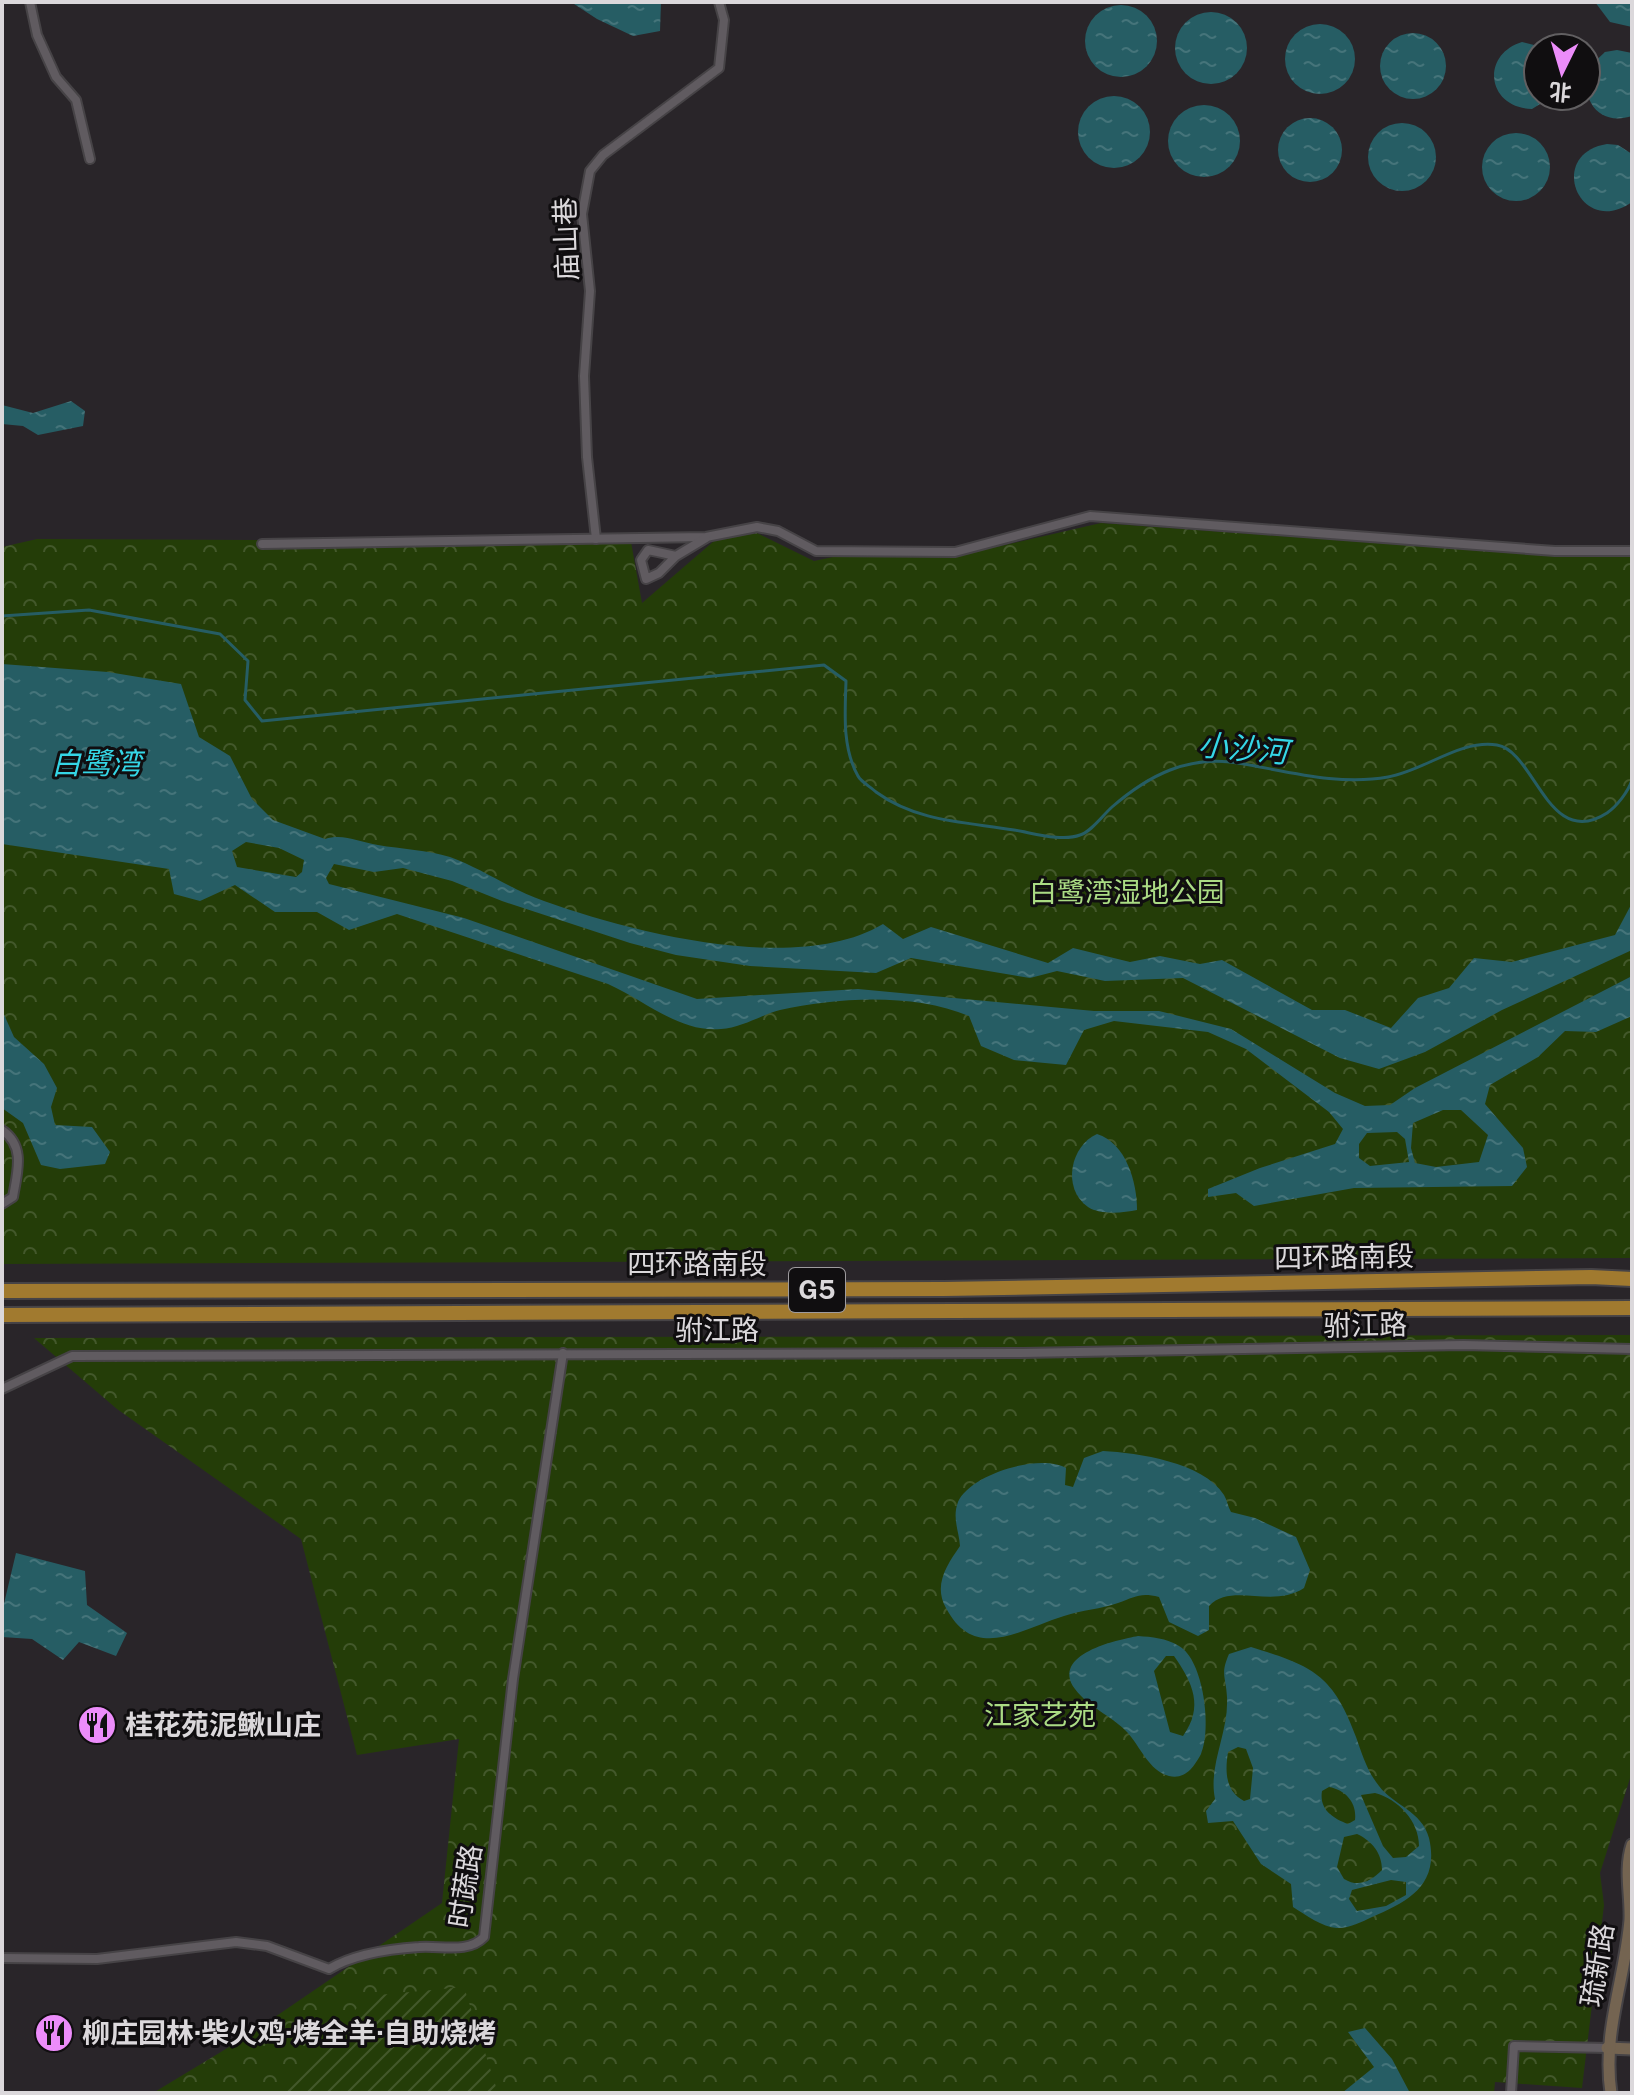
<svg xmlns="http://www.w3.org/2000/svg" width="1634" height="2095" font-family="'Public Sans','Noto Sans SC',sans-serif">
	<style>
		.park { fill: url(#park-crowns) }
		.garden { fill: url(#garden-furrows) }
		.water { fill: url(#water-ripples); fill-rule: evenodd }
		.lines { fill: none; stroke-linecap: round; stroke-linejoin: round }
		.stream { stroke: #265d64; stroke-width: 3 }
		.street-casing { stroke: #464346; stroke-width: 12 }
		.secondary-casing { stroke: #464346; stroke-width: 15 }
		.highway-casing { stroke: #464346; stroke-width: 18 }
		.street { stroke: #605b60; stroke-width: 8 }
		.secondary { stroke: #746451; stroke-width: 11 }
		.highway { stroke: #a17a2f; stroke-width: 14 }
		.labels { text-anchor: middle; stroke-width: 6; stroke-linejoin: round; paint-order: stroke }
		.shield { fill: #100e10; stroke: #9e9b9e; stroke-width: 2 }
		.shield-label { font-size: 26px; font-weight: bold; fill: #dbd8db }
		.street-label { font-size: 28px; fill: #dbd8db; stroke: #100e10 }
		.park-label { font-size: 28px; fill: #abdc84; stroke: #100e10 }
		.poi-label { font-size: 28px; font-weight: bold; fill: #dbd8db; stroke: #100e10; text-anchor: start }
		.water-label { font-size: 30px; font-style: italic; fill: #35d6e6; stroke: #100e10 }
	</style>
	<defs>
		<pattern id="park-crowns" width="20" height="18" patternUnits="userSpaceOnUse" patternTransform="scale(2)"><rect width="20" height="18" fill="#243d08"/><path d="M2 6a3 3 0 1 1 6 0M12 15a3 3 0 1 1 6 0" fill="none" stroke="#43582b"/></pattern>
		<pattern id="garden-furrows" width="10" height="10" patternUnits="userSpaceOnUse" patternTransform="scale(2)"><rect width="10" height="10" fill="#243d08"/><path d="M-1 1l2-2M0 10L10 0M9 11l2-2" fill="none" stroke="#43582b"/></pattern>
		<pattern id="water-ripples" width="26" height="14" patternUnits="userSpaceOnUse" patternTransform="scale(2)"><rect width="26" height="14" fill="#265d64"/><path d="M2 4q2-2 4 0t4 0M15 11q2-2 4 0t4 0" fill="none" stroke="#45747a"/></pattern>
	</defs>
	<rect width="100%" height="100%" fill="#292529"/>
	<g class="park">
		<polygon points="1101,523 1554,556 1632,556 1632,1258 2,1264 2,547 37,539 631,542 642,603 714,541 757,533 814,561 833,557 953,557"/>
		<polygon points="1632,1335 1632,1772 1600,1873 1604,1905 1582,2088 1495,2082 1494,2093 153,2093 244,2038 442,1903 459,1739 357,1755 301,1539 117,1409 34,1338"/>
	</g>
	<polygon class="garden" points="464,1987 498,2093 285,2093 367,1996"/>
	<g class="water">
		<polygon points="571,2 661,2 660,31 633,36 597,19"/>
		<polygon points="1595,2 1632,2 1632,27 1610,22"/>
		<circle cx="1121" cy="41" r="36"/>
		<circle cx="1211" cy="48" r="36"/>
		<circle cx="1320" cy="59" r="35"/>
		<circle cx="1413" cy="66" r="33"/>
		<path d="M 1522,42 L 1546,48 L 1538,48 L 1538,96 L 1553,96 L 1532,109 C 1487,108 1480,55 1522,42 Z"/>
		<path d="M 1617,50 L 1632,53 L 1632,116 C 1598,127 1580,99 1588,68 L 1605,52 Z"/>
		<circle cx="1114" cy="132" r="36"/>
		<circle cx="1204" cy="141" r="36"/>
		<circle cx="1310" cy="150" r="32"/>
		<circle cx="1402" cy="157" r="34"/>
		<circle cx="1516" cy="167" r="34"/>
		<path d="M 1607,144 L 1618,145 L 1632,154 L 1632,202 C 1580,239 1545,154 1607,144 Z"/>
		<polygon points="71,401 85,411 83,426 38,435 23,426 2,424 2,405 33,413"/>
		<path d="M 2,664 L 108,672 L 181,684 L 199,737 L 230,756 L 252,799 L 273,820 L 325,839 C 343,833 359,842 378,845 C 401,849 428,850 450,857 C 483,869 512,890 544,901 C 633,933 798,975 883,924 L 903,939 L 931,927 L 1048,963 L 1073,948 L 1130,962 L 1160,956 L 1200,964 L 1222,960 L 1312,1010 L 1345,1010 L 1391,1028 L 1418,998 L 1449,988 L 1474,958 L 1512,962 L 1615,935 L 1632,903 L 1632,950 L 1502,1010 L 1425,1052 L 1379,1069 L 1340,1058 L 1183,978 L 1105,981 L 1057,971 L 1030,978 L 911,958 L 876,973 L 750,966 L 676,955 L 630,943 L 502,901 L 452,881 L 403,868 L 374,872 L 334,864 L 326,878 L 329,884 L 464,918 L 697,999 L 858,989 L 1094,1011 L 1159,1011 L 1231,1029 L 1335,1093 L 1365,1106 L 1390,1105 L 1415,1088 L 1632,976 L 1632,1016 L 1596,1032 L 1565,1031 L 1538,1057 L 1490,1085 L 1485,1104 L 1523,1148 L 1527,1167 L 1512,1186 L 1354,1188 L 1254,1206 L 1236,1193 L 1208,1197 L 1208,1189 L 1260,1168 L 1335,1144 L 1343,1129 L 1329,1112 L 1246,1049 L 1208,1032 L 1114,1021 L 1084,1030 L 1066,1065 L 1014,1060 L 981,1046 L 969,1016 C 914,993 838,997 780,1010 C 761,1015 741,1028 721,1029 C 680,1033 644,1000 608,984 L 397,914 L 349,930 L 317,912 L 275,912 L 235,885 L 200,901 L 174,894 L 169,869 L 2,844 ZM 246,842 L 279,848 L 304,860 L 302,872 L 296,877 L 237,867 L 232,851 ZM 1443,1110 L 1461,1110 L 1488,1135 L 1479,1162 L 1436,1167 L 1415,1163 L 1411,1148 L 1413,1123 ZM 1397,1132 L 1405,1139 L 1409,1162 L 1370,1166 L 1359,1158 L 1359,1144 L 1367,1133 Z"/>
		<polygon points="2,1010 14,1037 44,1064 57,1088 51,1107 55,1125 92,1127 110,1152 105,1164 60,1169 41,1165 23,1123 2,1108"/>
		<path d="M 1097,1134 C 1126,1143 1137,1182 1137,1210 C 1123,1213 1100,1215 1088,1207 C 1061,1188 1071,1145 1097,1134 Z"/>
		<path d="M 1103,1451 C 1138,1453 1203,1462 1224,1495 C 1227,1500 1228,1507 1231,1512 L 1255,1518 L 1296,1537 L 1310,1570 L 1304,1588 C 1272,1609 1232,1582 1209,1606 L 1209,1630 L 1198,1636 L 1169,1622 L 1159,1597 C 1140,1592 1135,1597 1118,1603 C 1101,1609 1082,1610 1064,1616 C 1021,1629 975,1663 946,1608 C 933,1585 947,1565 960,1546 C 959,1531 952,1518 958,1502 C 970,1474 1040,1453 1066,1468 L 1065,1485 L 1073,1487 L 1084,1458 Z"/>
		<polygon points="16,1553 85,1571 87,1605 127,1633 116,1656 79,1642 63,1660 32,1639 2,1637 2,1612"/>
		<path d="M 1138,1636 C 1152,1637 1166,1638 1179,1646 C 1204,1660 1212,1730 1201,1754 C 1194,1767 1185,1780 1169,1776 C 1149,1771 1140,1746 1127,1732 C 1112,1716 1088,1707 1075,1689 C 1050,1654 1117,1640 1138,1636 ZM 1166,1656 L 1174,1656 C 1193,1683 1204,1707 1183,1736 L 1170,1732 L 1154,1671 Z"/>
		<path d="M 1251,1647 C 1312,1666 1333,1674 1356,1737 C 1362,1754 1367,1771 1379,1786 C 1393,1805 1422,1811 1429,1838 C 1440,1885 1408,1902 1372,1917 C 1362,1922 1347,1929 1337,1928 C 1322,1927 1306,1915 1293,1907 L 1291,1884 L 1261,1864 L 1233,1821 L 1208,1823 L 1206,1811 L 1215,1799 C 1208,1764 1229,1733 1227,1697 C 1226,1676 1220,1675 1229,1654 ZM 1238,1747 L 1246,1749 L 1253,1768 L 1250,1799 L 1244,1801 C 1225,1791 1225,1771 1228,1752 ZM 1329,1787 C 1346,1790 1357,1803 1355,1820 L 1348,1824 C 1332,1818 1319,1809 1322,1791 ZM 1375,1793 C 1398,1799 1419,1821 1419,1846 L 1406,1857 L 1393,1858 L 1383,1846 L 1361,1795 ZM 1357,1834 C 1372,1841 1382,1853 1382,1870 C 1371,1881 1359,1888 1344,1879 L 1337,1867 L 1344,1837 ZM 1391,1880 L 1406,1882 L 1406,1895 L 1386,1906 L 1357,1911 L 1349,1899 L 1352,1890 Z"/>
		<polygon points="1365,2028 1392,2059 1410,2093 1342,2093 1374,2067 1348,2032"/>
	</g>
	<g class="lines">
		<path class="stream" d="M 2,616 L 89,610 L 220,634 L 248,661 L 245,700 L 262,721 L 824,665 L 846,681 C 845,712 842,748 858,776 C 861,782 871,787 876,792 C 917,822 966,822 1014,830 C 1033,833 1062,842 1080,835 C 1091,832 1103,815 1112,807 C 1149,775 1188,755 1238,763 C 1287,771 1338,786 1388,777 C 1424,771 1460,739 1497,745 C 1535,751 1548,851 1607,813 C 1617,806 1628,792 1632,780"/>
		<defs>
			<g id="street">
				<polyline points="30,2 37,35 56,77 76,100 90,159"/>
				<polyline points="596,539 587,457 584,376 590,291 582,214 590,171 603,155 719,68 724,20 719,2"/>
				<polyline points="262,544 706,537 757,527 778,531 816,551 955,552 1090,516 1555,551 1632,551"/>
				<polyline points="676,556 648,550 641,560 646,579 659,573 676,556 706,538"/>
				<path d="M 2,1130 C 26,1146 17,1173 13,1197 L 2,1204"/>
				<polyline points="2,1389 72,1356 1022,1353 1463,1345 1632,1349"/>
				<path d="M 2,1958 L 97,1959 L 236,1942 L 267,1946 L 329,1969 C 354,1954 389,1949 419,1947 C 440,1945 468,1954 484,1937 L 513,1679 L 563,1353"/>
				<polyline points="1511,2093 1514,2046 1607,2048"/>
			</g>
			<g id="secondary">
				<polyline points="1607,2048 1632,2049"/>
				<path d="M 1611,2093 C 1602,2033 1625,1979 1630,1920 C 1631,1894 1624,1870 1632,1845"/>
			</g>
			<g id="highway">
				<polyline points="2,1291 944,1289 1591,1277 1632,1279"/>
				<polyline points="2,1315 1632,1308"/>
			</g>
		</defs>
		<use href="#street" class="street-casing"/>
		<use href="#secondary" class="secondary-casing"/>
		<use href="#highway" class="highway-casing"/>
		<use href="#street" class="street"/>
		<use href="#secondary" class="secondary"/>
		<use href="#highway" class="highway"/>
	</g>
	<defs>
		<symbol id="restaurant-disc" viewBox="-11 -11 22 22"><circle r="9.5" fill="#ec8cfa" stroke="#100e10"/><path d="M-5-6h1v4h1v-4h1v4h1v-4h1v5L-1.5 .5V6h-2V.5L-5-1ZM5-6V6H3V1.5H1.5Q1.5-4 5-6Z" fill="#111"/></symbol>
	</defs>
	<g fill-rule="evenodd">
		<use href="#restaurant-disc" x="75" y="1703" width="44" height="44"/>
		<use href="#restaurant-disc" x="32" y="2011" width="44" height="44"/>
	</g>
	<g class="labels">
		<rect class="shield" x="789" y="1268" width="56" height="44" rx="6"/>
		<g class="shield-label">
			<text x="817" y="1299">G5</text>
		</g>
		<g class="street-label">
			<text transform="translate(566 239) rotate(-92)" y="10">庙山巷</text>
			<text transform="translate(1344 1257) rotate(-1)" y="10">四环路南段</text>
			<text x="697" y="1274">四环路南段</text>
			<text transform="translate(1365 1325) rotate(-1)" y="10">驸江路</text>
			<text x="717" y="1340">驸江路</text>
			<text transform="translate(465 1886) rotate(-81)" y="10">时蔬路</text>
			<text transform="translate(1597 1965) rotate(-81)" y="10">琉新路</text>
		</g>
		<g class="park-label">
			<text x="1127" y="902">白鹭湾湿地公园</text>
			<text x="1040" y="1725">江家艺苑</text>
		</g>
		<g class="poi-label">
			<text x="125" y="1735">桂花苑泥鳅山庄</text>
			<text x="82" y="2043">柳庄园林·柴火鸡·烤全羊·自助烧烤</text>
		</g>
		<g class="water-label">
			<text transform="translate(1243 749) rotate(5)" y="10">小沙河</text>
			<text x="96" y="774">白鹭湾</text>
		</g>
	</g>
	<rect width="1634" height="2095" fill="none" stroke="#dbd8db" stroke-width="8"/>
	<g transform="translate(1562 72) rotate(185)"><circle r="38" fill="#100e10" stroke="#615f61" stroke-width="2"/>
	<path d="M0-6L14 30L0 20L-14 30Z" fill="#ec8cfa"/>
	<text y="-12" font-size="22" font-weight="bold" text-anchor="middle" fill="#dbd8db">北</text>
	</g>
</svg>
